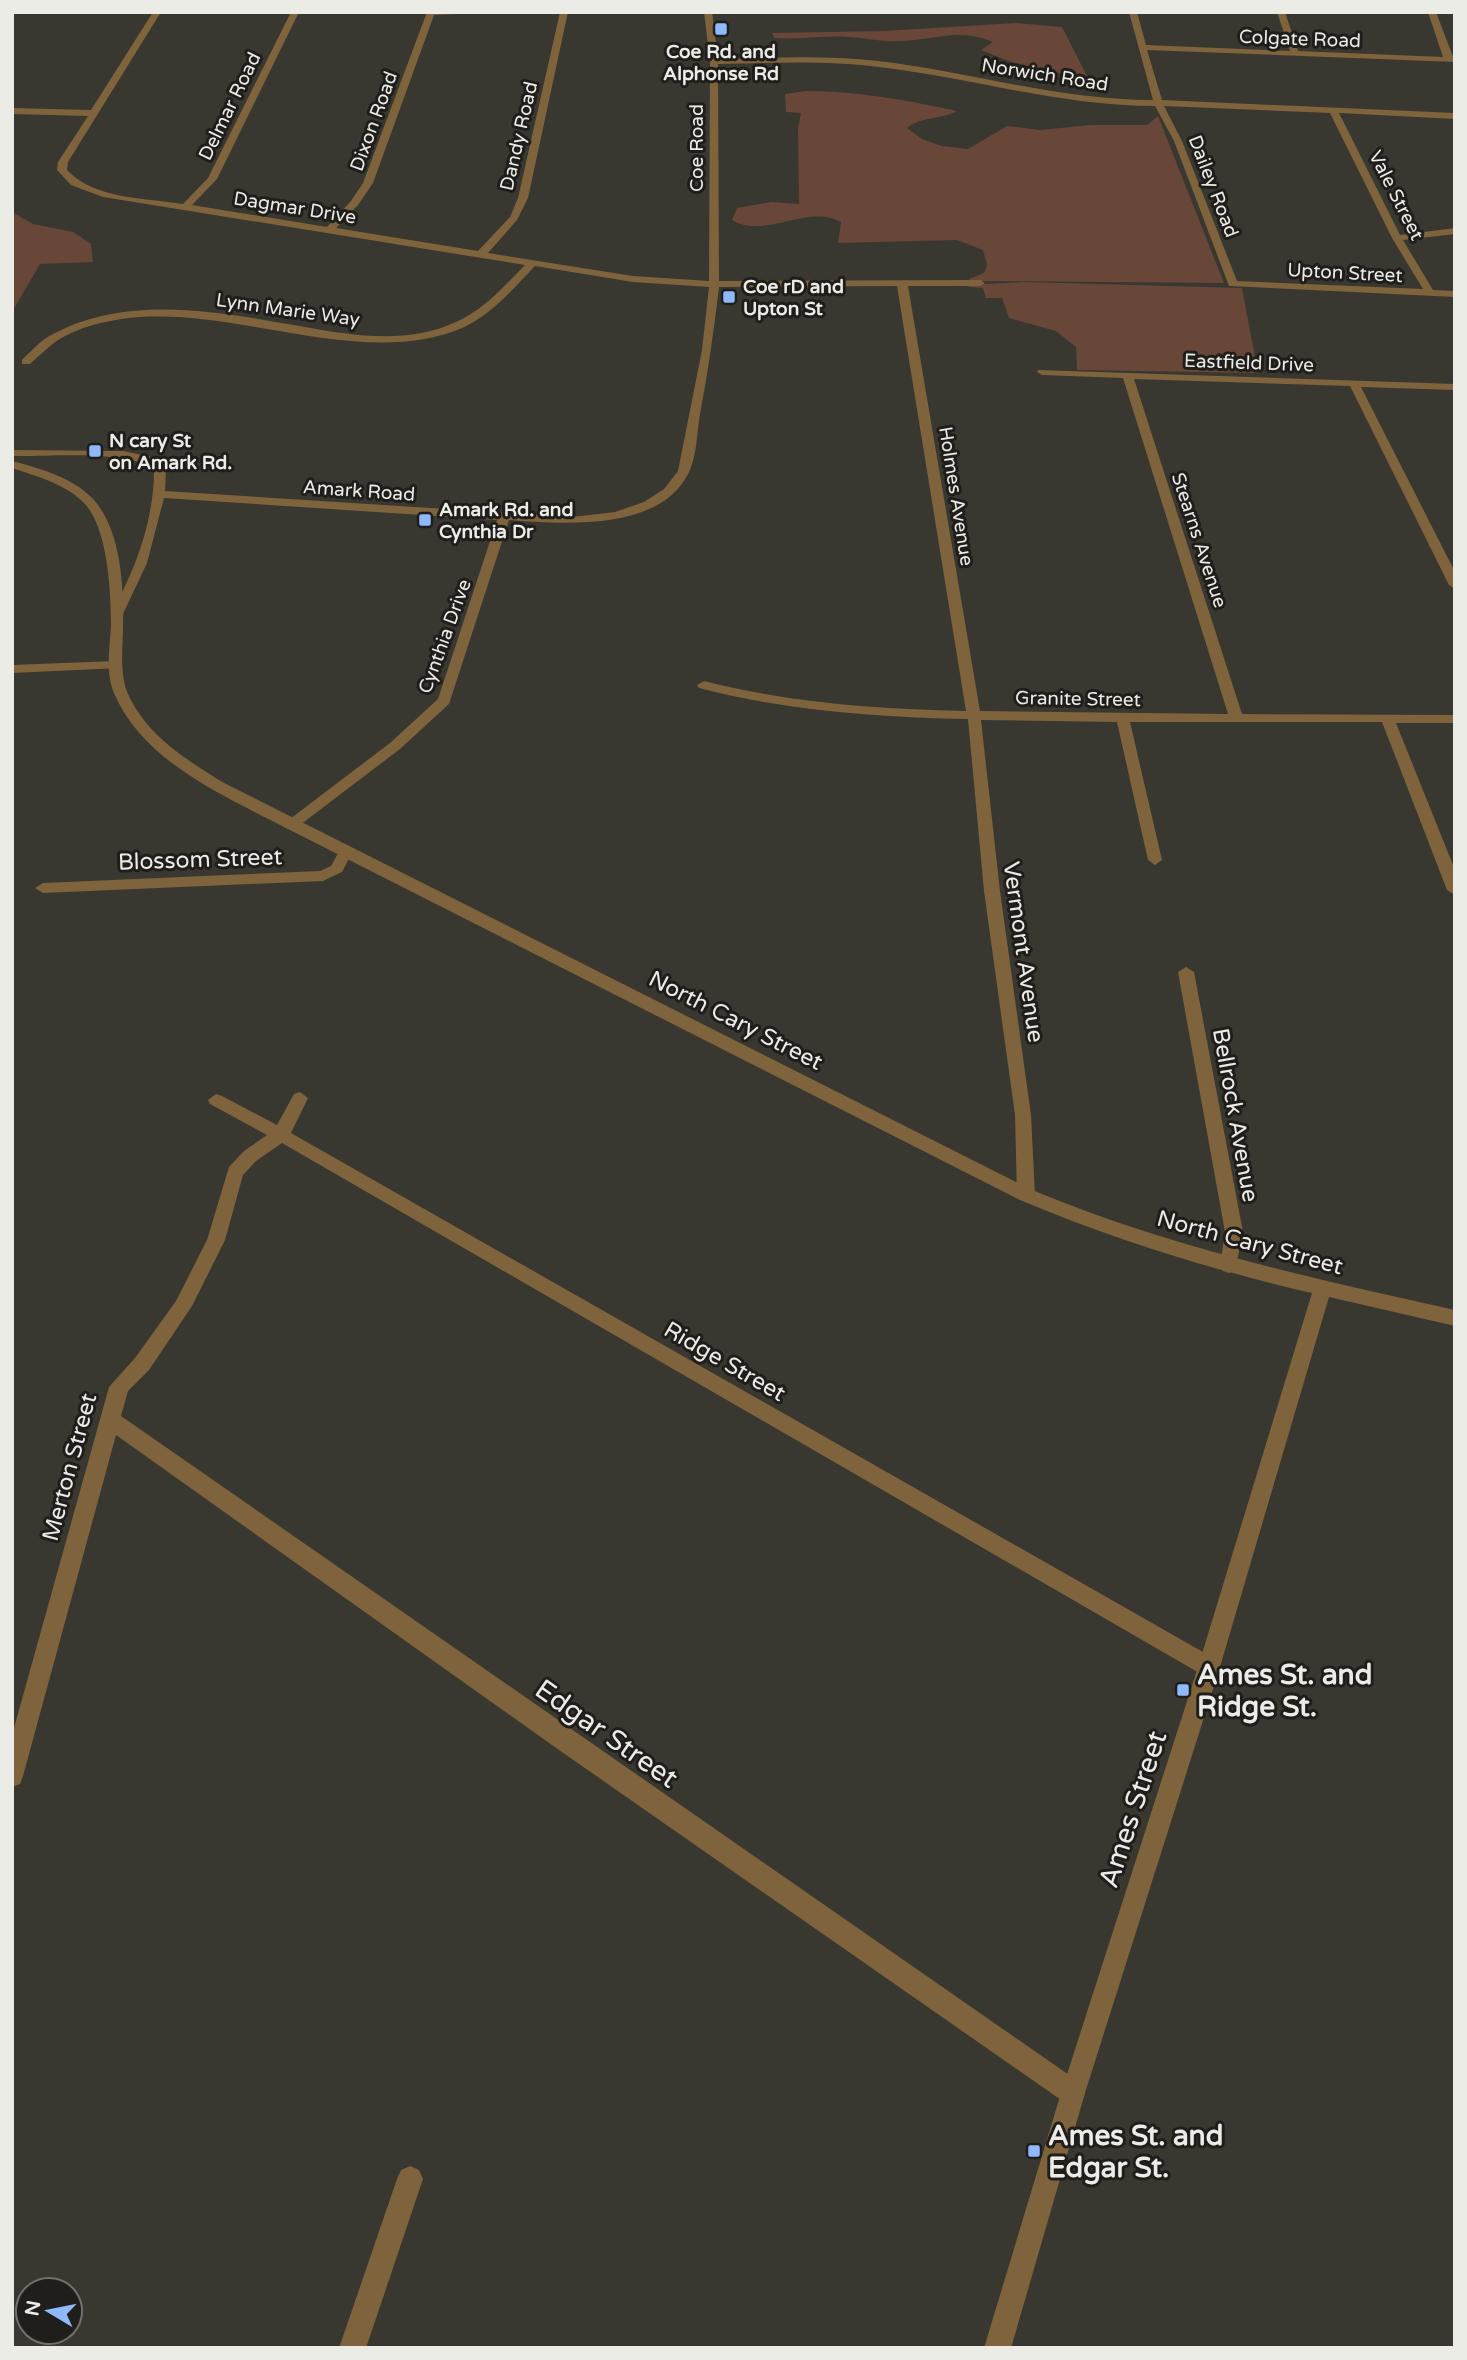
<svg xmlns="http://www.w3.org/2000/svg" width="1467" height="2360" font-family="'Varela Round',sans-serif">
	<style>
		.green { fill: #684638 }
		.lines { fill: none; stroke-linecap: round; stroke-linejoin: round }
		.minor { fill: #7f633c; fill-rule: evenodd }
		.tertiary { fill: #7f633c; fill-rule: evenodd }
		.poi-dot { fill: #8eb9fd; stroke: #1f1e1b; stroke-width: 2.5 }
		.labels { text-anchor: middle; stroke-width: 6; stroke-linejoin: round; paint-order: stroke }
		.far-street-label { font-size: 19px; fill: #ecece7; stroke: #1f1e1b }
		.far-poi-label { font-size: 19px; font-weight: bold; fill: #ecece7; stroke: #1f1e1b; text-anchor: start }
		.street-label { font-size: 23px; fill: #ecece7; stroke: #1f1e1b }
		.near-poi-label { font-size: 28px; font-weight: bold; fill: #ecece7; stroke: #1f1e1b; text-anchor: start }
		.near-street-label { font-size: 28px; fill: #ecece7; stroke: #1f1e1b }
	</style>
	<rect width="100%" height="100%" fill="#383730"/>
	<g class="green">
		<path d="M 1016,23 L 1062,27 L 1087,76 L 1079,78 L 1008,61 L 981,50 L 993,42 C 957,27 933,41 898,41 C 881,42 866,38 849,37 C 824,35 799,40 774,38 L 772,33 L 884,31 Z"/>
		<path d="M 806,91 C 858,91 906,100 957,111 C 940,120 922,116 907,128 L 922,139 L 942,146 L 968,149 L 1007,126 L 1040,130 L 1090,125 L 1147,125 L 1158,116 L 1224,283 L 971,281 L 969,279 L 984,273 L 987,265 L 983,250 L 957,240 L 838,243 L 841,222 C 808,203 765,240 732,220 L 737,208 L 771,202 L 799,204 L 798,128 L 801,113 L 786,112 L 785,94 Z"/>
		<polygon points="12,212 33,224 73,232 91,244 93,262 40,264 12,312"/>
		<polygon points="1024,282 1242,288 1258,373 1077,370 1076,347 1056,331 1009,318 1002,298 986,298 983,288 969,287 968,285"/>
	</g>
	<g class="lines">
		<g class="minor">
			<path d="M 153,12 L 161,12 L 68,162 L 67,170 C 94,199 145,198 183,204 L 208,178 L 291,12 L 299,12 L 217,179 L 192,205 L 327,227 L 351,201 L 363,183 L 427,12 L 496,12 L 434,15 L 373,183 L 358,205 L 336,228 L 478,251 L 510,217 L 518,198 L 560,12 L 568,12 L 528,198 L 517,220 L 488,253 L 633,276 L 709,281 L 710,62 L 704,12 L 712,12 L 718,59 C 771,58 825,55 878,61 C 971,72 1059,100 1153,100 L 1129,12 L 1137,12 L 1146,45 L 1290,51 L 1277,12 L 1285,12 L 1298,51 L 1443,57 L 1428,12 L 1436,12 L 1455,62 L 1147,50 L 1162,100 L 1455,113 L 1455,119 L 1339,113 L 1400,235 L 1455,228 L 1455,234 L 1403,240 L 1433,290 L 1455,291 L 1455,297 L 1229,286 L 1174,141 L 1155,106 C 1061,106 972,78 879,67 C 826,60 772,63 718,64 L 719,281 L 980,280 L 985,283 L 980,286 L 908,286 L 980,711 L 1228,714 L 1123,378 L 1042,375 L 1037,372 L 1038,370 L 1455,384 L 1455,390 L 1361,387 L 1455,572 L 1455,589 L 1449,585 L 1350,386 L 1134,379 L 1242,714 L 1455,715 L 1455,723 L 1396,723 L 1455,870 L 1455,895 L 1447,890 L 1382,722 L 1130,722 L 1162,860 L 1155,865 L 1148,860 L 1117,722 L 981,720 L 1000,891 L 1031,1115 L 1035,1195 L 1032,1200 L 1020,1200 L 1017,1195 L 1015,1115 L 984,891 L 968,719 C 876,717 788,711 699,688 L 697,685 L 704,681 C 791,703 877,709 966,711 L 897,286 L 719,287 C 714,330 708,372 700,414 C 697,431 697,456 689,472 C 661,532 563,524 509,520 L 449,704 L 400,749 L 296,828 L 286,828 L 284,825 L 286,822 L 390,743 L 438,699 L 497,520 L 164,498 L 147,563 L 123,614 L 117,618 L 111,614 C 135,570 154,521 154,470 C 129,449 47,457 12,456 L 12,450 L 123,451 L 152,457 L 166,469 L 165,491 L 572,517 L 615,512 L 644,502 L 664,489 L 678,471 L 702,350 L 709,287 L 633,282 L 535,266 C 513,289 491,315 462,328 C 363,370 237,306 129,318 C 105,321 79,327 58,340 C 48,347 39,356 30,364 L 22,364 L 22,360 C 32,350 42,339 55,333 C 132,293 224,313 305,327 C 354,336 409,344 456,322 C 484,310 504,286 525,265 L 103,197 L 71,185 L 57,170 L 58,162 L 88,116 L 12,114 L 12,108 L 91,110 ZM 1164,106 L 1330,113 L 1392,238 L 1423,289 L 1237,281 L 1182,141 Z"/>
			<polygon points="115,661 122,665 120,668 12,673 12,665"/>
			<polygon points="346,846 353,851 342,872 323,881 43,893 35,888 43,883 320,871 331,866 341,848"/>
			<polygon points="1186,967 1194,972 1243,1232 1235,1271 1229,1273 1223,1271 1220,1266 1225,1232 1178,972"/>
			<polygon points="300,1092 308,1098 291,1133 1217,1660 1220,1667 1217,1674 1209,1677 1201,1674 282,1143 256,1161 243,1175 225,1240 192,1306 149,1370 128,1391 121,1416 1082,2084 1085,2093 1082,2102 1073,2105 1064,2102 559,1750 116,1435 23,1776 20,1784 12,1787 12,1735 109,1387 135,1358 176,1301 207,1240 229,1167 244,1151 267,1135 210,1104 208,1100 216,1094 222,1096 277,1125 294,1094"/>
			<polygon points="410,2166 419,2170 423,2179 366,2348 339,2348 397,2179 401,2170"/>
		</g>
		<path class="tertiary" d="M 12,461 C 39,468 74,478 93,499 C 121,529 124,587 123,626 C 123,648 119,673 128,694 C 147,736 187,760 224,783 L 1032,1190 C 1169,1247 1311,1278 1455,1310 L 1455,1326 L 1329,1297 L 1220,1667 L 1085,2093 L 1011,2348 L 984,2348 L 1061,2093 L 1198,1667 L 1312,1293 C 1212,1270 1115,1240 1020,1200 L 286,828 C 225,796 143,762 114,693 C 105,671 110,647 111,625 C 111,592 108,526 83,502 C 65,484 36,476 12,468 Z"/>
	</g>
	<g class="poi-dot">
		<rect x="714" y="22" width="14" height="14" rx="3.5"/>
		<rect x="722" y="290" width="14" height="14" rx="3.5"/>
		<rect x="88" y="444" width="14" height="14" rx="3.5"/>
		<rect x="418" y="513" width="14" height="14" rx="3.5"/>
		<rect x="1176" y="1683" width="14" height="14" rx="3.5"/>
		<rect x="1027" y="2144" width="14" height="14" rx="3.5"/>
	</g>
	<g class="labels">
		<g class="far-street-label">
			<text transform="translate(1300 38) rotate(2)" y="7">Colgate Road</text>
			<text transform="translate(1045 74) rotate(9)" y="7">Norwich Road</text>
			<text transform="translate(229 106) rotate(-64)" y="7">Delmar Road</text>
			<text transform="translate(373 121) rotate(-70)" y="7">Dixon Road</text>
			<text transform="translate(518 136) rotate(-77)" y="7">Dandy Road</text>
			<text transform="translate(696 148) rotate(-90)" y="7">Coe Road</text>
			<text transform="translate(1214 186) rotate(69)" y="7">Dailey Road</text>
			<text transform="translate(1397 195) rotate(63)" y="7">Vale Street</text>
			<text transform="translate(295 207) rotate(9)" y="7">Dagmar Drive</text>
			<text transform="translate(1345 272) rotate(3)" y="7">Upton Street</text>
			<text transform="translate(288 309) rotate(8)" y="7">Lynn Marie Way</text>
			<text transform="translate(1249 362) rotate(2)" y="7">Eastfield Drive</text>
			<text transform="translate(359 490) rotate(4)" y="7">Amark Road</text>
			<text transform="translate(957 496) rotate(81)" y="7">Holmes Avenue</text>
			<text transform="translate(1200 540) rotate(72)" y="7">Stearns Avenue</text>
			<text transform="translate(444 636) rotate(-70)" y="7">Cynthia Drive</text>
			<text transform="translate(1078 698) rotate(1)" y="7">Granite Street</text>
		</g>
		<g class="far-poi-label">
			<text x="721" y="58" text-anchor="middle">Coe Rd. and<tspan x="721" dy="22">Alphonse Rd</tspan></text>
			<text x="743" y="293">Coe rD and<tspan x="743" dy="22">Upton St</tspan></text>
			<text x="109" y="447">N cary St<tspan x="109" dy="22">on Amark Rd.</tspan></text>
			<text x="439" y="516">Amark Rd. and<tspan x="439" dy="22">Cynthia Dr</tspan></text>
		</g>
		<g class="street-label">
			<text transform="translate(200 859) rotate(-2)" y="8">Blossom Street</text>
			<text transform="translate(1024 952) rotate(82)" y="8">Vermont Avenue</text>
			<text transform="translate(736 1020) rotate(27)" y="8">North Cary Street</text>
			<text transform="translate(1236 1115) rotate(80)" y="8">Bellrock Avenue</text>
			<text transform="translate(1250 1242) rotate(15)" y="8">North Cary Street</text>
			<text transform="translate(725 1361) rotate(30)" y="8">Ridge Street</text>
			<text transform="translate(69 1467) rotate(-75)" y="8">Merton Street</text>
		</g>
		<g class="near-poi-label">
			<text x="1197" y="1684">Ames St. and<tspan x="1197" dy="32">Ridge St.</tspan></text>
			<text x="1048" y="2145">Ames St. and<tspan x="1048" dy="32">Edgar St.</tspan></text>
		</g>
		<g class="near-street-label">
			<text transform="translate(607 1733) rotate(35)" y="10">Edgar Street</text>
			<text transform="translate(1132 1809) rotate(-72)" y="10">Ames Street</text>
		</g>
	</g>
	<rect width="1467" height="2360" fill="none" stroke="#ecece7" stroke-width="28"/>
	<g transform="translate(49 2311) rotate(280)"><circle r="33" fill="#1f1e1b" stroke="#71706d" stroke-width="2"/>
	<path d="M0-5L12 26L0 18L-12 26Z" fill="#8eb9fd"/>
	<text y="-10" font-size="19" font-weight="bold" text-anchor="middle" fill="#ecece7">N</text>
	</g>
</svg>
